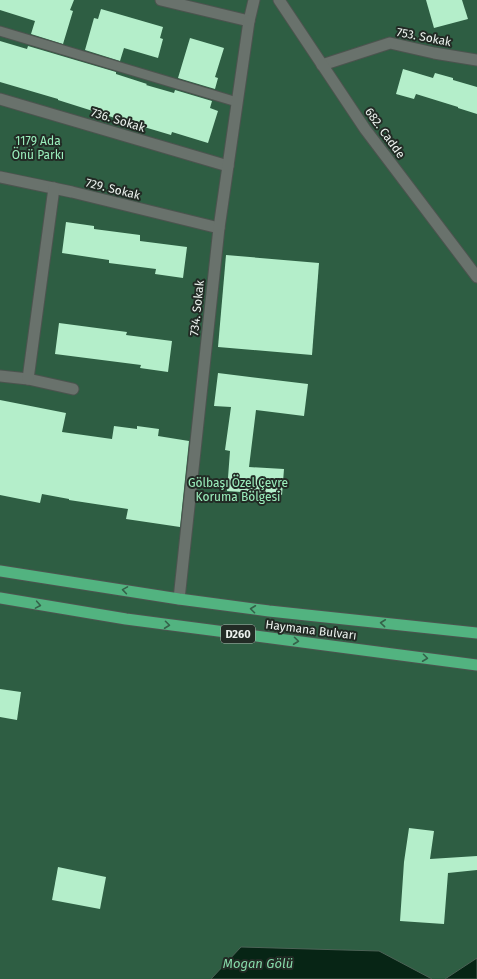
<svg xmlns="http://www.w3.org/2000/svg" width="477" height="979" font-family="'Fira Sans',sans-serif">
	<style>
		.green { fill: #2e5e43 }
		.water { fill: #072515; stroke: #4c6256 }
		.building { fill: #b4eeca }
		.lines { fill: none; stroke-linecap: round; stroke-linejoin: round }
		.service-casing { stroke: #4c544f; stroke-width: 11 }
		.minor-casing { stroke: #4c544f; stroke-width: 13 }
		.secondary-casing { stroke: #4c544f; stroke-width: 13 }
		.trunk-casing { stroke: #4c544f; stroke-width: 13 }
		.service { stroke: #69726c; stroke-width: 9 }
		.minor { stroke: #69726c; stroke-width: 11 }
		.secondary { stroke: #69726c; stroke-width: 11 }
		.trunk { stroke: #52b380; stroke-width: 11 }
		.oneway { stroke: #356149 }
		.labels { text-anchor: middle; stroke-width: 4; stroke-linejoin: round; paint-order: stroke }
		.shield { fill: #222b25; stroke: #afb6b2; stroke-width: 1 }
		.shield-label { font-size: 11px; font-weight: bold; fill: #ecf2ee }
		.street-label { font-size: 12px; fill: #ecf2ee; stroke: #222b25 }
		.park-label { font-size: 12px; fill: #9befbd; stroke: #222b25 }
		.water-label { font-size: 13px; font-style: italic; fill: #87dbaa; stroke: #222b25 }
	</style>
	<rect width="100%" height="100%" fill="#2c352f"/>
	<rect class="green" x="0" y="0" width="477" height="979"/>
	<g class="water">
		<polygon points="241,947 379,951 432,979 211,979"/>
		<polygon points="477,958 477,979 445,979"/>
	</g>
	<g class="building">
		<polygon points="0,0 74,0 70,10 73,11 63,44 31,34 35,21 0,10"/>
		<polygon points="426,0 462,0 468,19 434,28"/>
		<polygon points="101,9 163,27 160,38 163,39 158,58 124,48 120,61 85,50 94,18 98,19"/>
		<polygon points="190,38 224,48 215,77 218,78 215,89 178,78"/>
		<polygon points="0,41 27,49 28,46 116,72 116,74 147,84 146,85 174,93 175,90 212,101 210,108 218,111 208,143 172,132 171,135 134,124 58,100 58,99 0,82"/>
		<polygon points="403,69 433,78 435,73 453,78 453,80 477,87 477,114 458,108 458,107 416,94 414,99 396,94"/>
		<polygon points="66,222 94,226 94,229 140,235 140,241 187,247 183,278 155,274 156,269 109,263 109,260 62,253"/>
		<polygon points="226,255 319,263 312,355 218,347"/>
		<polygon points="59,323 127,332 126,335 172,341 168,372 140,368 141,365 55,354"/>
		<polygon points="218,373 308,384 304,416 256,410 249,467 284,469 282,495 227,491 230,451 225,450 231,407 214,406"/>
		<polygon points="0,400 66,413 62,432 112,439 114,426 137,429 137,426 159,429 158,436 189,441 180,527 126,519 128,509 69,500 69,499 42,494 40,503 0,495"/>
		<polygon points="0,689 21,692 17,720 0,717"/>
		<polygon points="409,828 434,831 430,859 477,856 477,870 448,873 444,924 400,921 404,862"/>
		<polygon points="58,867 106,877 100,909 52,900"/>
	</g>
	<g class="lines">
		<defs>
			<polyline id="service" points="0,31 237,102"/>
			<g id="minor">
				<polyline points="161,0 249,21 254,0"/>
				<polyline points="322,65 390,43 434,53 477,60"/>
				<polyline points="0,99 228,166"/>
				<polyline points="0,177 72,192 219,228"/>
				<polyline points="0,376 28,379 73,389"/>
				<polyline points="28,379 54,188"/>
				<polyline points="179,599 219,228 249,21"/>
			</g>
			<polyline id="secondary" points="279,0 365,129 477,277"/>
			<g id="trunk">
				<polyline points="0,571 179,599 269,611 477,633"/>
				<polyline points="0,598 126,619 477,665"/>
			</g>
		</defs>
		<use href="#service" class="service-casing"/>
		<use href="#minor" class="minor-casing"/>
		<use href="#secondary" class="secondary-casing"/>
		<use href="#trunk" class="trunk-casing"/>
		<use href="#service" class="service"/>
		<use href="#minor" class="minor"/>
		<use href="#secondary" class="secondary"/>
		<use href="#trunk" class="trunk"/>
	</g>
	<defs><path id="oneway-chevron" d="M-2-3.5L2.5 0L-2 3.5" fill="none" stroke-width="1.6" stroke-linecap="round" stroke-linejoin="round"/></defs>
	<g class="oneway">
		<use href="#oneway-chevron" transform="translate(125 590) rotate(-171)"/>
		<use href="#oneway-chevron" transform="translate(38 605) rotate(10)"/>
		<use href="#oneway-chevron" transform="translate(253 609) rotate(-173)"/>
		<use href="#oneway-chevron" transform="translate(383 623) rotate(-174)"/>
		<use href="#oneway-chevron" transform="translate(167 625) rotate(7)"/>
		<use href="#oneway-chevron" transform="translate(296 641) rotate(7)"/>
		<use href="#oneway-chevron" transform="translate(425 658) rotate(7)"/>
	</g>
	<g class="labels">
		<rect class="shield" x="221" y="625" width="34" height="18" rx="3"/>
		<g class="shield-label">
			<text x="238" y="638">D260</text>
		</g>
		<g class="street-label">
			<text transform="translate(424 37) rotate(11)" y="4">753. Sokak</text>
			<text transform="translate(118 120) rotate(17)" y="4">736. Sokak</text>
			<text transform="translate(385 133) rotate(54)" y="4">682. Cadde</text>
			<text transform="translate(113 189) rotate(14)" y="4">729. Sokak</text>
			<text transform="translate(197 308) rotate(-84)" y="4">734. Sokak</text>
			<text transform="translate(311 630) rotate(7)" y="4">Haymana Bulvarı</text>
		</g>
		<g class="park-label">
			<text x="38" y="145">1179 Ada<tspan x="38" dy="14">Önü Parkı</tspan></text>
			<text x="238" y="487">Gölbaşı Özel Çevre<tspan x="238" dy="14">Koruma Bölgesi</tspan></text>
		</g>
		<g class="water-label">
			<text x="258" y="968">Mogan Gölü</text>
		</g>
	</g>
</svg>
